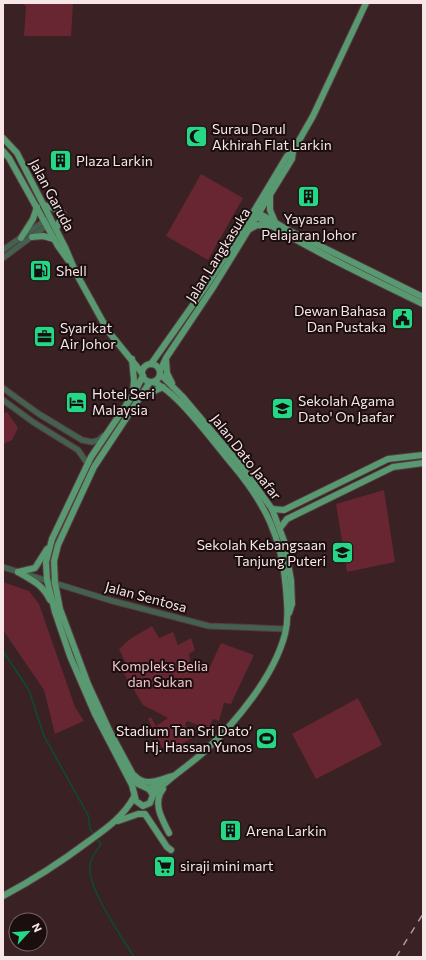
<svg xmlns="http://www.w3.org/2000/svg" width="426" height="960" font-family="Commissioner,sans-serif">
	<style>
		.green { fill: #682532 }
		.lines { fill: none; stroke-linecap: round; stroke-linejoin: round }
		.stream { stroke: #0a4e2d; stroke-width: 1.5 }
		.minor-casing { stroke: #553c3f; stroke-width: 7 }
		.major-casing { stroke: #553c3f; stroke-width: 8 }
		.minor { stroke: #43614e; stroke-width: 5 }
		.major { stroke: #589972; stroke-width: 6 }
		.rail { stroke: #b19b9e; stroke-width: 1.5; stroke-dasharray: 7 7; stroke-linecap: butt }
		.labels { text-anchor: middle; stroke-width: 4; stroke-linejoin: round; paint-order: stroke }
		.poi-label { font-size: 14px; fill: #f8e5e7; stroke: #1a0e0f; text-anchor: start }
		.street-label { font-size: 14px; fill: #f8e5e7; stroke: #1a0e0f }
		.park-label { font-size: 14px; fill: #f3c4c9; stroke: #1a0e0f }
	</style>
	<rect width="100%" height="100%" fill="#3a2124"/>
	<g class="green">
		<polygon points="21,3 73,3 71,36 24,36 26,6"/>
		<polygon points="201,174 243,198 208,260 166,236"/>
		<polygon points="7,412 18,428 12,440 3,444 3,414"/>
		<polygon points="384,490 395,562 347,572 336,504"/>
		<polygon points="3,582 29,591 39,604 75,707 84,721 55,734 44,690 3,630"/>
		<polygon points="152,626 159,638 173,632 178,645 191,638 195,650 189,654 191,670 207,673 221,643 254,655 231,704 224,703 219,721 213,719 208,729 187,721 185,724 192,738 173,749 172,747 162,748 148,719 151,717 156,726 168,718 143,705 124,674 129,670 119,649 130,639"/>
		<polygon points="358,698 382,745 316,779 292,734"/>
	</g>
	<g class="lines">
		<g class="stream">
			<polyline points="3,651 29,690 44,736 88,815 90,829 95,835"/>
			<path d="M 97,839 L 101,844 C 97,851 90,858 90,866 C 87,888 122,937 134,957"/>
		</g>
		<defs>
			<g id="minor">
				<polyline points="3,250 50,217"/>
				<polyline points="3,258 50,223"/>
				<polyline points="3,388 39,414 82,440 92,442 99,440 103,436"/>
				<polyline points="3,400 33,422 78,450 87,463"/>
				<polyline points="3,567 109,600 209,626 286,629"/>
			</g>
			<g id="major">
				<polyline points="3,138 17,153 65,247 76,273 108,331 142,373"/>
				<polyline points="3,151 9,158 58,246 68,260"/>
				<polyline points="270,197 270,210 275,222"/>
				<polyline points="44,205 61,211"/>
				<polyline points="255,211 290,231 423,297"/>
				<path d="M 254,215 C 308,249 366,276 423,304"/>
				<polyline points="56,229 63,214"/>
				<polyline points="250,229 257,225 269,226"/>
				<polyline points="32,237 43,236 54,239"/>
				<polyline points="21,238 33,219 37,207"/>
				<polyline points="132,359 134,380 133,393"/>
				<polyline points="166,360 167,373 172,383"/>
				<circle cx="151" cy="373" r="9"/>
				<polyline points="151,364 209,282 254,211 287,156 293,151 313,116 366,3"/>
				<polyline points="160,371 166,358 214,286 292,159 293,151"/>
				<polyline points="160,374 182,396 242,467 272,509 284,541 291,580 292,604 289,613"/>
				<polyline points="143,376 133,395 91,457 52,539 46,562 47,580 55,612 70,656 95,714 132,785 136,801 143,806 150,803 153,795 149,789 138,784 110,732 88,684 60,609 55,583 54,561 58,545 94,467 150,382"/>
				<path d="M 153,382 C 177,391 214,443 232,464 C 265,503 282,537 286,589 C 287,604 289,618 285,634 C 274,676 237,721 206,750 C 189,766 168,778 153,795"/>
				<polyline points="141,397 163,387"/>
				<polyline points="272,509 284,510 388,459 423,455"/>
				<polyline points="280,528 287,519 393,467 423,463"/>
				<path d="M 18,572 C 33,581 42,584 50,600"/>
				<polyline points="18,572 35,568 47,549"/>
				<path d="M 135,776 C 146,788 160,779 173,776"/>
				<polyline points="149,789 164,781"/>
				<path d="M 163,789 C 152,803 162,819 169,833"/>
				<polyline points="118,821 138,814 145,814 167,847 171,850"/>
				<path d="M 3,896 C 33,880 61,862 89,841 C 107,828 123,817 134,797"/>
			</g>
		</defs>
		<use href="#minor" class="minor-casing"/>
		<use href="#major" class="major-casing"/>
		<use href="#minor" class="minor"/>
		<use href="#major" class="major"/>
		<polyline class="rail" points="396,957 423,914"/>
	</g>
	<defs>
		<symbol id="mosque-square" viewBox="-11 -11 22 22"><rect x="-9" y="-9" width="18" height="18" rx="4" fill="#26d886" stroke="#1a0e0f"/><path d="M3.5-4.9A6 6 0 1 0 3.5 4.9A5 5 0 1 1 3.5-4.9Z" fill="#111"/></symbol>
		<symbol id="building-square" viewBox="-11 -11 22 22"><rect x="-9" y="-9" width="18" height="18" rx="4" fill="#26d886" stroke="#1a0e0f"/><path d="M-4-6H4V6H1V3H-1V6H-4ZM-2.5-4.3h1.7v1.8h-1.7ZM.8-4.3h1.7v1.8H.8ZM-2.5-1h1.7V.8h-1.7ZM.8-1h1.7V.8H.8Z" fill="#111"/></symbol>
		<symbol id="fuel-square" viewBox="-11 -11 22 22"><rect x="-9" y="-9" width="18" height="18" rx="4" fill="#26d886" stroke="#1a0e0f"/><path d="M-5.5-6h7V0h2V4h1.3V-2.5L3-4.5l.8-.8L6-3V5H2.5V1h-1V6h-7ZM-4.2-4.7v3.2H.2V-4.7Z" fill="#111"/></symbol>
		<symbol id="civic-square" viewBox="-11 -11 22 22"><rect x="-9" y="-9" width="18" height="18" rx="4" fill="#26d886" stroke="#1a0e0f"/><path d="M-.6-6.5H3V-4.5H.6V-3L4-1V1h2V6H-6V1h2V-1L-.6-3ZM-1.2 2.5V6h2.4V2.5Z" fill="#111"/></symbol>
		<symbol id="office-square" viewBox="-11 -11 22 22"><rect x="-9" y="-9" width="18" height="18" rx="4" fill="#26d886" stroke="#1a0e0f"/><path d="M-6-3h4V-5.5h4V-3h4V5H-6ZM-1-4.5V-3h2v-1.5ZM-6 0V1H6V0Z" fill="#111"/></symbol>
		<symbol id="hotel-square" viewBox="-11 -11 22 22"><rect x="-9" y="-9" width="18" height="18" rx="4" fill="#26d886" stroke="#1a0e0f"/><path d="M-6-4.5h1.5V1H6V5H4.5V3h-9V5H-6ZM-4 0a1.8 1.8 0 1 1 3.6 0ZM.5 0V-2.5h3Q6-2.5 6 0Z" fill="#111"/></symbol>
		<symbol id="school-square" viewBox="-11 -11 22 22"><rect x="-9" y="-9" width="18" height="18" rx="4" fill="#26d886" stroke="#1a0e0f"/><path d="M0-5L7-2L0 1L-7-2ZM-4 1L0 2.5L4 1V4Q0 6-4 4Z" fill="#111"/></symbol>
		<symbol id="stadium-square" viewBox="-11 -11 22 22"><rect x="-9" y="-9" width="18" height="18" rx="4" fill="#26d886" stroke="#1a0e0f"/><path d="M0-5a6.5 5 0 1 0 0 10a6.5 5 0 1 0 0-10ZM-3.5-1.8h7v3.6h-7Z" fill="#111"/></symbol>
		<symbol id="supermarket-square" viewBox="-11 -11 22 22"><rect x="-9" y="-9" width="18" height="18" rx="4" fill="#26d886" stroke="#1a0e0f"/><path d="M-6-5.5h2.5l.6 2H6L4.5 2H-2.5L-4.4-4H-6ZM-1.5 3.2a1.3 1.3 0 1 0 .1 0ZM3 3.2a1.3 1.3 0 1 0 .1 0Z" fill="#111"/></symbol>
	</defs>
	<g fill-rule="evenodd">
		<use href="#mosque-square" x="184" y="124" width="25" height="25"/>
		<use href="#building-square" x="48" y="148" width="25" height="25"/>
		<use href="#building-square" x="296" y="184" width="25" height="25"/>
		<use href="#fuel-square" x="28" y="258" width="25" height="25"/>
		<use href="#civic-square" x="390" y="306" width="25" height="25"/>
		<use href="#office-square" x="32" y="324" width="25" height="25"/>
		<use href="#hotel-square" x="64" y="390" width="25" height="25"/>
		<use href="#school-square" x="270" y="396" width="25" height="25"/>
		<use href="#school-square" x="330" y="540" width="25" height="25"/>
		<use href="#stadium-square" x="254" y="726" width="25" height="25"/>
		<use href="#building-square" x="218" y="818" width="25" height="25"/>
		<use href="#supermarket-square" x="152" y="854" width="25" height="25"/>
	</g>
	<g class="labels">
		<g class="poi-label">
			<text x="212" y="134">Surau Darul<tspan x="212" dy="16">Akhirah Flat Larkin</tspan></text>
			<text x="76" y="166">Plaza Larkin</text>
			<text x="309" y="224" text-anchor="middle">Yayasan<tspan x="309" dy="16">Pelajaran Johor</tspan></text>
			<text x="56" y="276">Shell</text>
			<text x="386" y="316" text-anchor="end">Dewan Bahasa<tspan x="386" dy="16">Dan Pustaka</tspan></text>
			<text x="60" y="333">Syarikat<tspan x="60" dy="16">Air Johor</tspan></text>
			<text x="92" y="399">Hotel Seri<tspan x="92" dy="16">Malaysia</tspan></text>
			<text x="298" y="406">Sekolah Agama<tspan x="298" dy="16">Dato' On Jaafar</tspan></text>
			<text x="326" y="550" text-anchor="end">Sekolah Kebangsaan<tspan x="326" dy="16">Tanjung Puteri</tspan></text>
			<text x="252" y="736" text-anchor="end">Stadium Tan Sri Dato’<tspan x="252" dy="16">Hj. Hassan Yunos</tspan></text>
			<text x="246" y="836">Arena Larkin</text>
			<text x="180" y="871">siraji mini mart</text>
		</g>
		<g class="street-label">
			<text transform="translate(52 195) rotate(62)" y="5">Jalan Garuda</text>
			<text transform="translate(218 255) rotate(-58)" y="5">Jalan Langkasuka</text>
			<text transform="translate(246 457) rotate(52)" y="5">Jalan Dato Jaafar</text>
			<text transform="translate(146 597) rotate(15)" y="5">Jalan Sentosa</text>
		</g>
		<g class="park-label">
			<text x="160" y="671">Kompleks Belia<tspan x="160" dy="16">dan Sukan</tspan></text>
		</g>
	</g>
	<rect width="426" height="960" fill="none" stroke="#f8e5e7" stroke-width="8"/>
	<g transform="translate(28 932) rotate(64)"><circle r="19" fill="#1a0e0f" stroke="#736465"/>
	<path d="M0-3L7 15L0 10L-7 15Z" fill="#26d886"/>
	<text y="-6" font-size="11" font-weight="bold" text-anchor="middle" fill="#f8e5e7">N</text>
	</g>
</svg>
